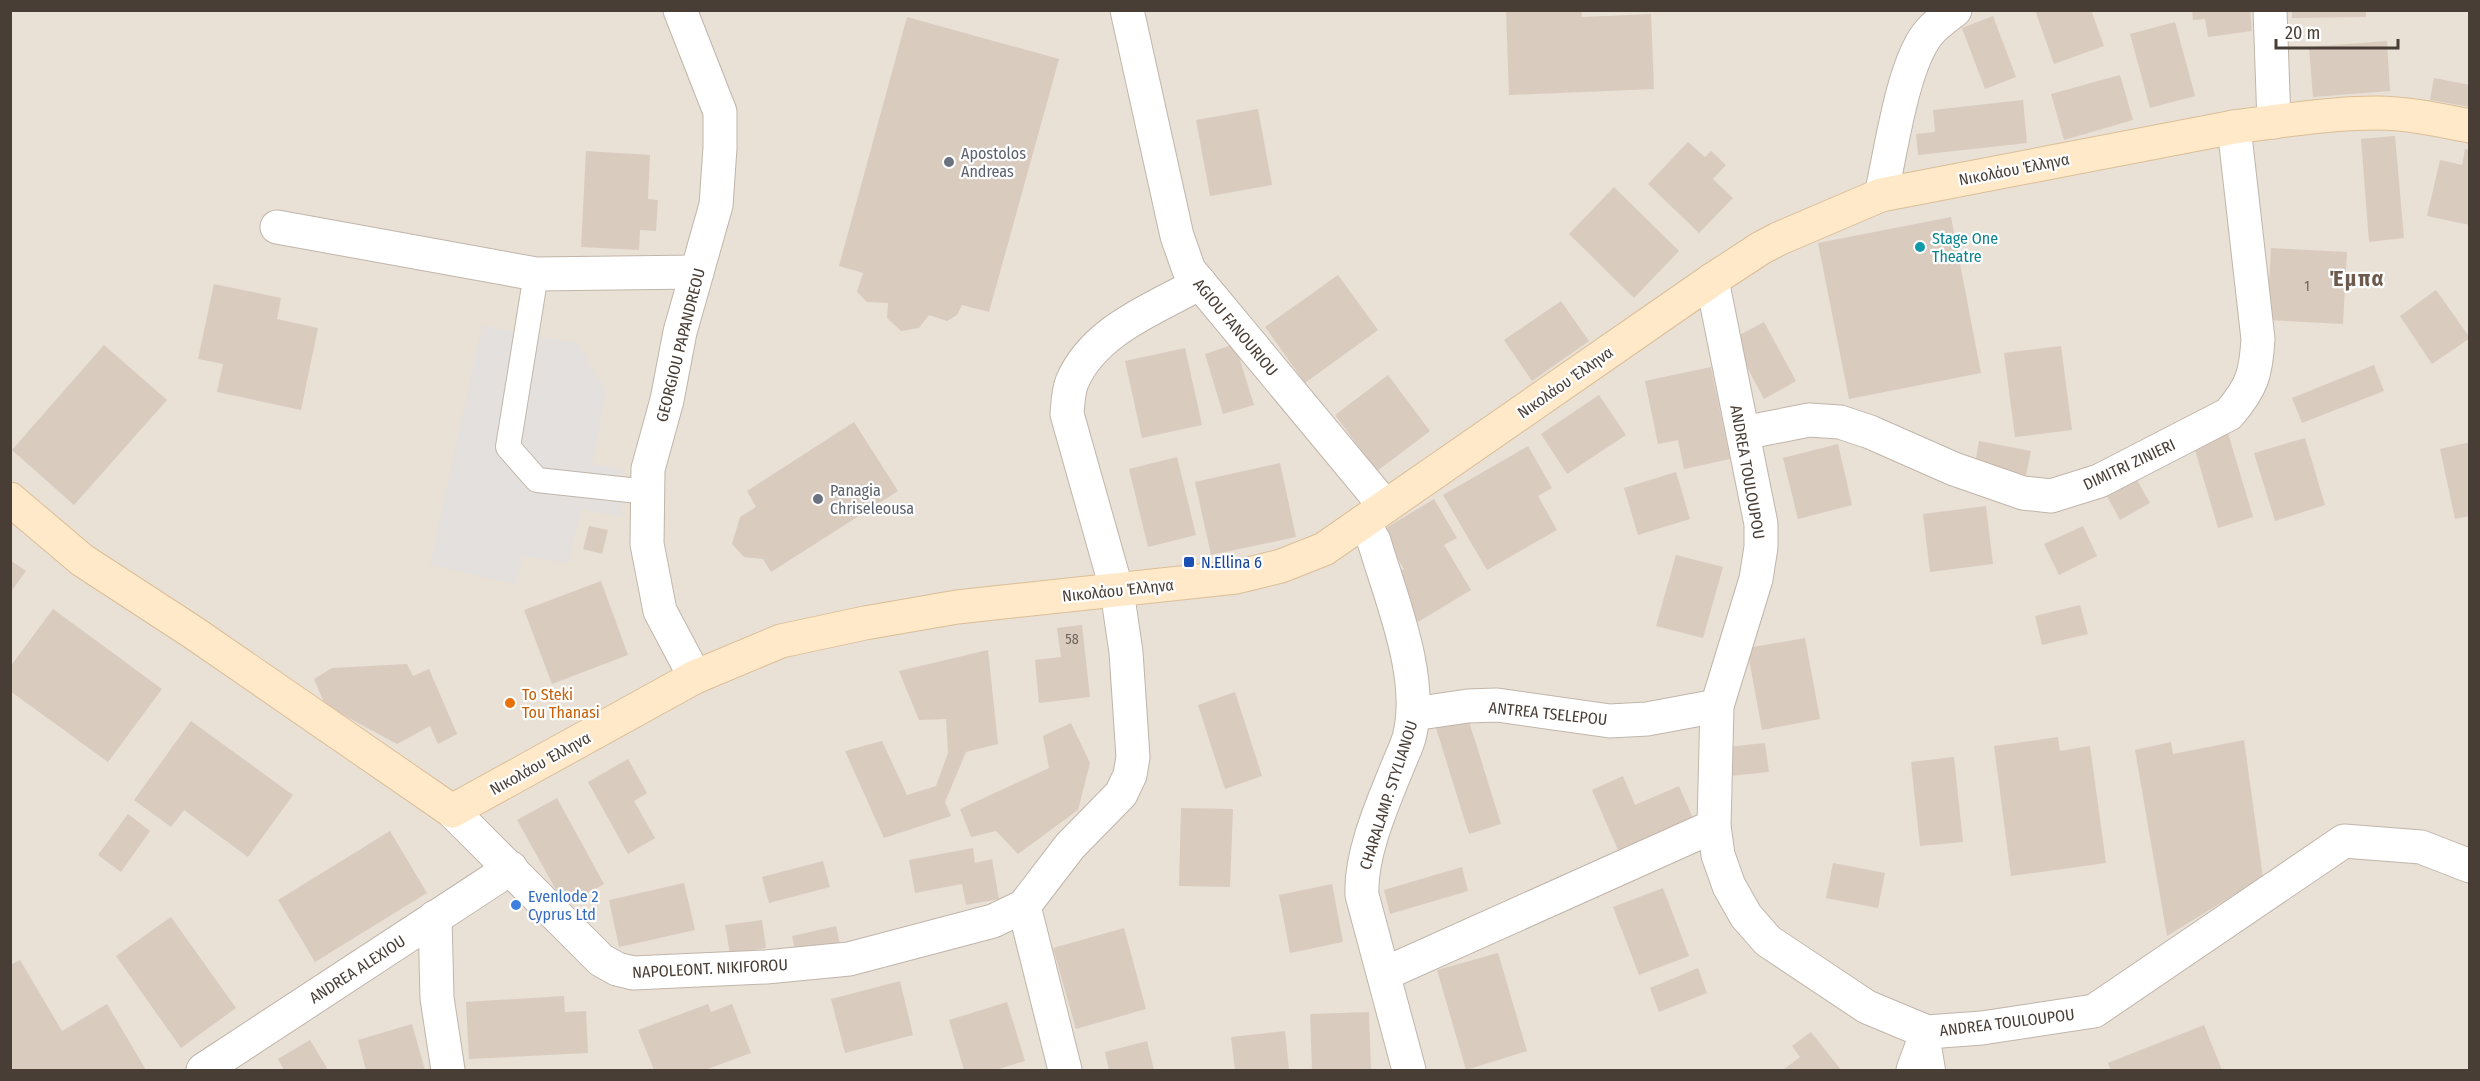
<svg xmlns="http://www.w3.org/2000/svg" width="2480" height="1081" font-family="'Fira Sans Condensed',sans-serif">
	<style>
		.residential { fill: #e9e0d6 }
		.parking { fill: #e3e0dd }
		.building { fill: #dacbbf }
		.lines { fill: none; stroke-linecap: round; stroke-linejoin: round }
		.lane-casing { stroke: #c1b5aa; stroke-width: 26 }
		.street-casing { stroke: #c1b5aa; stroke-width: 35 }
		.secondary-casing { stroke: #dbbe97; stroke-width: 35 }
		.lane { stroke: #fff; stroke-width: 24 }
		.street { stroke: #fff; stroke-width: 33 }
		.secondary { stroke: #ffe9c8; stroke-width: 33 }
		.worship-dot { fill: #6b7280; stroke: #fff; stroke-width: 2 }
		.culture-dot { fill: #0f9aa8; stroke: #fff; stroke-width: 2 }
		.transit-dot { fill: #1a4fb4; stroke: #fff; stroke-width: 2 }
		.food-dot { fill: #e8710a; stroke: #fff; stroke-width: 2 }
		.shop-dot { fill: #3f7fe0; stroke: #fff; stroke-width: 2 }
		.labels { text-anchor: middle; stroke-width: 4.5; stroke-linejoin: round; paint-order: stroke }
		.number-label { font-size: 14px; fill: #6d6158 }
		.worship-label { font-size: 16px; fill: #5b616d; stroke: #fff; text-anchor: start }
		.street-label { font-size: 16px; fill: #493e36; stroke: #fff }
		.culture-label { font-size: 16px; fill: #0d838f; stroke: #fff; text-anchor: start }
		.transit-label { font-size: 16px; fill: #164399; stroke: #fff; text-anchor: start }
		.food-label { font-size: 16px; fill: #c56008; stroke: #fff; text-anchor: start }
		.shop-label { font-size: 16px; fill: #366cbe; stroke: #fff; text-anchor: start }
		.district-label { font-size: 22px; font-weight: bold; letter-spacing: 1.5px; fill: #6d5a4c; stroke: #fff }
	</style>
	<rect width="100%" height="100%" fill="#f5efe8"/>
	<rect class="residential" x="11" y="11" width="2458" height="1059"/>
	<polygon class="parking" points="482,326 577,343 606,391 592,464 622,469 622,517 581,509 569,563 523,556 515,584 430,565"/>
	<g class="building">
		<polygon points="1506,10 1581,10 1582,17 1651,14 1654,89 1509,95"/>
		<polygon points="2035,10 2091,10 2104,46 2054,64"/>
		<polygon points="2192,10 2250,10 2252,31 2208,37 2205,19 2193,20"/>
		<polygon points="2292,10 2366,10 2366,17 2292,18"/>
		<polygon points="1993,16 2016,77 1985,89 1962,28"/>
		<polygon points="907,17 1059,59 989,312 962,305 957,315 947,321 929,315 919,328 901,331 887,318 888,303 867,302 857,292 863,273 839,266"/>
		<polygon points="2175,22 2195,96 2150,108 2130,34"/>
		<polygon points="2387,41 2390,91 2313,97 2309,47"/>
		<polygon points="2120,75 2133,120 2064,140 2051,94"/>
		<polygon points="2434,78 2470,85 2470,107 2430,100"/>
		<polygon points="2023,100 2027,143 1918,155 1916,134 1935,132 1933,110"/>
		<polygon points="1258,109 1272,185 1210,196 1196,120"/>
		<polygon points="2395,136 2404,238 2369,242 2361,139"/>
		<polygon points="1688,142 1705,157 1711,151 1726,165 1713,179 1733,198 1699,233 1648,184"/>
		<polygon points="2465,149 2470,150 2470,225 2427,216 2440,160 2462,165"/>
		<polygon points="586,151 650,155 648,199 658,200 656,231 640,230 639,250 581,247"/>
		<polygon points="1614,187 1679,251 1634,298 1569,234"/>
		<polygon points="1951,217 1981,373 1849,399 1818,243"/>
		<polygon points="2271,248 2347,252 2343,324 2267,320"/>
		<polygon points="1338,275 1378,330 1305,383 1265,327"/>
		<polygon points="214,284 281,298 277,319 318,328 301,410 217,392 223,364 198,359"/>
		<polygon points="2436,290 2470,338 2432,364 2400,316"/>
		<polygon points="1561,301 1589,341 1532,381 1504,340"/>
		<polygon points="1764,322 1796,381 1764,399 1732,339"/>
		<polygon points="1235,344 1254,405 1223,414 1205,354"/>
		<polygon points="104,345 167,400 74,505 12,450"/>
		<polygon points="2061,346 2072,430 2015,437 2004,353"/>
		<polygon points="1185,348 1202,425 1142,438 1125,361"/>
		<polygon points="2374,365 2384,391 2302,423 2292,398"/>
		<polygon points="1711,367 1730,459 1684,469 1678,440 1658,444 1645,381"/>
		<polygon points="1388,375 1430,431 1377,471 1335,415"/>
		<polygon points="1599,395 1626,435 1567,474 1541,434"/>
		<polygon points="854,422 898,491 771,572 763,559 744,557 732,544 740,517 756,507 747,491"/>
		<polygon points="2228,433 2253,517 2218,528 2193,443"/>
		<polygon points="2305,438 2325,505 2275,521 2254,453"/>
		<polygon points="1979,441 2031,451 2026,475 1975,464"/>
		<polygon points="2470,442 2470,516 2455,519 2440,449"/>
		<polygon points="1838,444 1852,505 1798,519 1783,458"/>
		<polygon points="1528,446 1552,488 1538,496 1557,530 1487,570 1443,495"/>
		<polygon points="1177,457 1196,535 1148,547 1129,469"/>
		<polygon points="1280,463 1296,537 1211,555 1195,482"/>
		<polygon points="1676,472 1690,519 1638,535 1624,488"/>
		<polygon points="2133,473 2150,503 2120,520 2103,489"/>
		<polygon points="1434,499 1457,538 1444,545 1471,590 1418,622 1391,577 1404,569 1381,531"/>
		<polygon points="1986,506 1993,564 1930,572 1923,514"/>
		<polygon points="589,526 608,530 602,554 583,549"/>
		<polygon points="2083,526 2097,556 2059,575 2044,544"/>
		<polygon points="1676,555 1723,567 1703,638 1656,626"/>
		<polygon points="10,560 26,571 10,593"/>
		<polygon points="601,581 628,655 552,684 524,610"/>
		<polygon points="2080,605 2088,634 2042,645 2035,616"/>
		<polygon points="53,609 162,689 108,762 10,691 10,667"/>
		<polygon points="1082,625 1090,697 1039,703 1035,660 1061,657 1057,628"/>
		<polygon points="1805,638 1820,719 1762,730 1747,648"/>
		<polygon points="988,650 998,744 966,752 945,802 951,816 884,838 845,751 882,741 907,795 936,786 948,753 946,719 919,720 899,671"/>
		<polygon points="407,664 413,676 429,669 457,734 438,744 430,726 397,744 325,705 314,679 332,668"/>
		<polygon points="1235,692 1262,776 1225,789 1198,705"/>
		<polygon points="1467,715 1501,824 1469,834 1435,725"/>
		<polygon points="191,721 293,795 248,857 184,810 171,827 134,800"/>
		<polygon points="1071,723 1090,763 1078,810 1018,854 996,831 971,837 960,809 1049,768 1043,736"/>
		<polygon points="2058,737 2060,751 2090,746 2106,863 2011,876 1994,746"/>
		<polygon points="2244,740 2263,877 2167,936 2135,750 2171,742 2173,754"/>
		<polygon points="1765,743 1769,772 1730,776 1727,747"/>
		<polygon points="1954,757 1963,842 1920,846 1911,762"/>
		<polygon points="628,759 647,793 634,801 655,838 628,854 588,782"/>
		<polygon points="1623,776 1635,805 1679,786 1693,818 1618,850 1592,790"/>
		<polygon points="557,798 604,884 565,906 517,820"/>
		<polygon points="1181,808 1233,809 1230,887 1179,886"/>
		<polygon points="128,814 150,831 121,872 98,855"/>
		<polygon points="390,831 427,893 315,962 278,900"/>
		<polygon points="973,848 975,863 992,859 999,899 966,905 962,884 915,893 909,860"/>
		<polygon points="823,861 830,887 769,903 762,877"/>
		<polygon points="1833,863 1885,873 1878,908 1826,898"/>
		<polygon points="1462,867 1468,891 1390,914 1384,890"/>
		<polygon points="684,883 695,930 619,947 609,900"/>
		<polygon points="1332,884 1343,942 1290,953 1279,895"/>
		<polygon points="1663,888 1689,956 1639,975 1613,907"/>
		<polygon points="171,917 236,1008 181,1048 116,956"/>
		<polygon points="762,920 766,948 730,954 725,925"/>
		<polygon points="836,926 840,945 796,955 792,936"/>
		<polygon points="1124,928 1146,1009 1076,1029 1053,948"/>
		<polygon points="1498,953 1527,1051 1466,1070 1437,970"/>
		<polygon points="20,960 62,1031 107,1004 146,1070 10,1070 10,965"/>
		<polygon points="1698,968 1707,993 1659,1012 1650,988"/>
		<polygon points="900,981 913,1035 845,1053 831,999"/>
		<polygon points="564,996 565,1012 586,1011 588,1053 469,1059 466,1002"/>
		<polygon points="1007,1002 1025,1061 995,1070 964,1070 949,1020"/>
		<polygon points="708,1004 711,1012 732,1004 751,1053 705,1070 654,1070 638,1030"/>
		<polygon points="1369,1012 1371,1070 1312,1070 1310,1014"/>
		<polygon points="412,1024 425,1070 366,1070 358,1040"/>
		<polygon points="2204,1025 2222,1070 2111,1070 2108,1063"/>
		<polygon points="1285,1031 1289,1070 1235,1070 1231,1037"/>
		<polygon points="1811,1032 1841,1070 1783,1070 1800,1057 1792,1046"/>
		<polygon points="310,1040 327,1068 324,1070 284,1070 278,1059"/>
		<polygon points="1147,1041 1154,1070 1109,1070 1105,1052"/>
	</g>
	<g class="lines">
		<defs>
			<g id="lane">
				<polyline points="536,274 508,447 537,480 648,492"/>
				<polyline points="1927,1034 1933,1070"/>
			</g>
			<g id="street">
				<polyline points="680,10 720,112 720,148 716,205 680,332 667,400 648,469 647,544 660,611 695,677"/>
				<polyline points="1127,10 1177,236 1189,270 1385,506"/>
				<polyline points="2270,10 2274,122"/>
				<path d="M 1881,195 C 1891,152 1902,68 1927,35 C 1934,25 1945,18 1955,10"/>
				<polyline points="277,227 536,274 697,272"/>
				<polyline points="1712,280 1761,524 1761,547 1756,579 1717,706 1714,826 1718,855 1729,886 1746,916 1768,941 1867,1007 1927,1032 1982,1028 2094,1011 2344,841 2421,847 2470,866"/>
				<path d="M 1743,433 L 1809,420 L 1840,422 L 1870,432 L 1954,469 L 2023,493 L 2051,496 L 2099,481 L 2229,414 C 2252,387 2256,374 2258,339 L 2234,127"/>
				<path d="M 1363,522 L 1374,541 C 1391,599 1425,678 1409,738 C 1406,748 1401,758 1397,768 C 1382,805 1360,855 1362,895 L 1409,1070"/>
				<polyline points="1413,714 1468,706 1497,705 1610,721 1647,719 1717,706"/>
				<path d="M 452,811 L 601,960 L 617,969 L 633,973 L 766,967 L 849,959 L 993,921 L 1024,906 L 1070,846 L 1121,794 L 1130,775 L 1133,757 L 1126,652 L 1117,591 L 1067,414 C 1068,404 1068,392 1072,382 C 1094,330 1154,309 1200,283"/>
				<polyline points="1024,906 1065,1070"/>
				<polyline points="435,917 437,998 448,1070"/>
				<polyline points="1384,974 1714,826"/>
				<polyline points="203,1070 511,868"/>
				<polyline points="1913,1070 1927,1032"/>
			</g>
			<path id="secondary" d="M 10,499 L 82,560 L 194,633 L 452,811 L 695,677 L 781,641 L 865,623 L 957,607 L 1236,577 L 1281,566 L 1324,549 L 1712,280 L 1761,248 L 1778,239 L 1881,195 L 2234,127 C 2281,121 2330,113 2377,113 C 2408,113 2439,120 2470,126"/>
		</defs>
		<use href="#lane" class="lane-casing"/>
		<use href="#street" class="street-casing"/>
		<use href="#secondary" class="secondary-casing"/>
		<use href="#lane" class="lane"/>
		<use href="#street" class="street"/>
		<use href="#secondary" class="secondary"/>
	</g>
	<g class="worship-dot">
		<circle cx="949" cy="162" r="6"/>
		<circle cx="818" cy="499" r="6"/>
	</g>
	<circle class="culture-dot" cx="1920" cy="247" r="6"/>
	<rect class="transit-dot" x="1183" y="556" width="12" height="12" rx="3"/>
	<circle class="food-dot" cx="510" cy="703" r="6"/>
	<circle class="shop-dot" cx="516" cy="905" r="6"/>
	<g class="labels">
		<g class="number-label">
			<text x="2307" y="291">1</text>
			<text x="1072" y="644">58</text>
		</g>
		<g class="worship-label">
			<text x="961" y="159">Apostolos<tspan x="961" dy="18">Andreas</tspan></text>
			<text x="830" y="496">Panagia<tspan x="830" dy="18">Chriseleousa</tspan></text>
		</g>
		<g class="street-label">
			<text transform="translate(2014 169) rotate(-11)" y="6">Νικολάου Έλληνα</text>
			<text transform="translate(1236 327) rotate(50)" y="6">AGIOU FANOURIOU</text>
			<text transform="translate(680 345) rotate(-76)" y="6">GEORGIOU PAPANDREOU</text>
			<text transform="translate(1565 382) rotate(-35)" y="6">Νικολάου Έλληνα</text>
			<text transform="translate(2129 464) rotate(-25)" y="6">DIMITRI ZINIERI</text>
			<text transform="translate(1748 472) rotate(80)" y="6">ANDREA TOULOUPOU</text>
			<text transform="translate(1118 590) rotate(-6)" y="6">Νικολάου Έλληνα</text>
			<text transform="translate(1548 713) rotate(6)" y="6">ANTREA TSELEPOU</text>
			<text transform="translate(540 763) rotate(-29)" y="6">Νικολάου Έλληνα</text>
			<text transform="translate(1388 795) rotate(-72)" y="6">CHARALAMP. STYLIANOU</text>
			<text transform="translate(710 968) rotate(-3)" y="6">NAPOLEONT. NIKIFOROU</text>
			<text transform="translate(357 969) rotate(-33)" y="6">ANDREA ALEXIOU</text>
			<text transform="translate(2007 1022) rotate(-7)" y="6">ANDREA TOULOUPOU</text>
		</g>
		<g class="culture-label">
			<text x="1932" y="244">Stage One<tspan x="1932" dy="18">Theatre</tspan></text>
		</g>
		<g class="transit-label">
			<text x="1201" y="568">N.Ellina 6</text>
		</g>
		<g class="food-label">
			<text x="522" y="700">To Steki<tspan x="522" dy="18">Tou Thanasi</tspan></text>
		</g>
		<g class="shop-label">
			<text x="528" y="902">Evenlode 2<tspan x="528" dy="18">Cyprus Ltd</tspan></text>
		</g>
		<g class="district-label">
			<text x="2357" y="286">Έμπα</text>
		</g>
	</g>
	<rect width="2480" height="1081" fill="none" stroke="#493e36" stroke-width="24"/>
	<path d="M2276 39v9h122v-9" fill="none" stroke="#493e36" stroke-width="3"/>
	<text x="2285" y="39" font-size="18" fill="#493e36" stroke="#ffffff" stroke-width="4.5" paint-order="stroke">20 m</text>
</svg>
